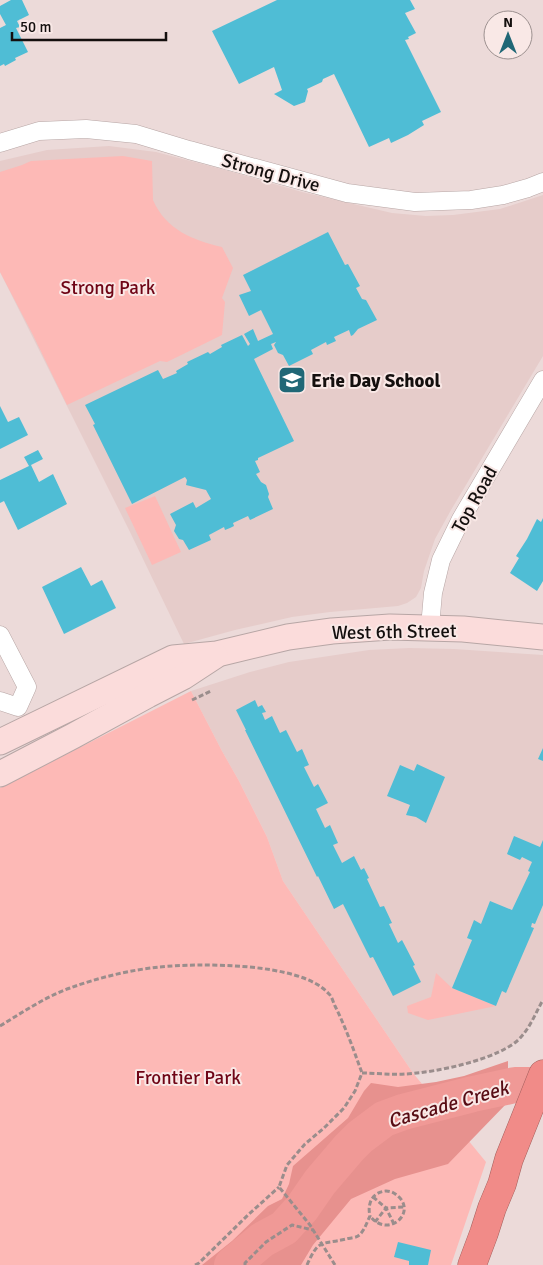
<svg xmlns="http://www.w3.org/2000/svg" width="543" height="1265" font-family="Signika,sans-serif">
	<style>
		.built { fill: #e6ccca }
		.green { fill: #fdb9b6 }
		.forest { fill: #e7918e }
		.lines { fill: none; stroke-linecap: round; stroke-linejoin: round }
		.river { stroke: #f09996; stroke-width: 36 }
		.building { fill: #4fbdd5 }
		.street-casing { stroke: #b7a6a5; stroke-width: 19 }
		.secondary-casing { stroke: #b7a6a5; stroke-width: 27 }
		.highway-casing { stroke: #a4605d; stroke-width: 29 }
		.path { stroke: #9a8d8c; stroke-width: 3; stroke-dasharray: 5 2.5; stroke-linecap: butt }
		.street { stroke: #fff; stroke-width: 18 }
		.secondary { stroke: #fbdcdb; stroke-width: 25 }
		.highway { stroke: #f18b88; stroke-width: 28 }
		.labels { text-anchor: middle; stroke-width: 4; stroke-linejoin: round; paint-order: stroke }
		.street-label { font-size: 19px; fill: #140f0e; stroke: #f9e8e6 }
		.park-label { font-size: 19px; fill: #6f0516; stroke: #f9e8e6 }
		.poi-label { font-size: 19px; font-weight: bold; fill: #140f0e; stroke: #f9e8e6; text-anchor: start }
		.water-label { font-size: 20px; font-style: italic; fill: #580c14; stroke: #f9e8e6 }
	</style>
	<rect width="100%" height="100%" fill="#ecdad9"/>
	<g class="built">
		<polygon points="109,146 156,152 229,171 302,192 392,213 426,216 453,215 500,209 543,195 543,356 451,510 435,539 424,571 421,588 416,597 407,603 398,606 330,612 292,617 235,630 184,644 130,532 0,272 0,161 47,150"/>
		<polygon points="409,648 454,649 543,655 543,1000 531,1023 521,1038 507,1048 479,1060 457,1066 427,1072 413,1073 283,881 267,837 239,781 222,751 191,691 250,672 289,662 369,650"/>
	</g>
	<g class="green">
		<path d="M 123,156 L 152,161 L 153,200 C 166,230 193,240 222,247 L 233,268 L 222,298 L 225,302 L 222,335 L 167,362 L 160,361 L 67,405 L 33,335 L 0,272 L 0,172 L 22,165 L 31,161 Z"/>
		<polygon points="155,496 181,552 152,565 125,508"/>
		<polygon points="191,691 222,751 239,781 267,837 283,881 413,1073 486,1162 451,1265 0,1265 0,788"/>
		<polygon points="436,973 452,988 496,1006 428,1020 408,1013 407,1006 431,997"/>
	</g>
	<polygon class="forest" points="508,1061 508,1102 448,1164 395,1179 351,1199 313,1245 301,1265 202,1265 232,1241 268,1206 282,1199 289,1184 293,1166 348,1118 364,1091 371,1083 398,1087 436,1082 464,1076"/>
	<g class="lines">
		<polyline class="river" points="232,1265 262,1240 284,1228 302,1208 320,1182 349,1148 360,1137 384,1119 403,1112 473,1094 515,1085 543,1085"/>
	</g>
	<g class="building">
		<polygon points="11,0 22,0 29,15 17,21 20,27 16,28 28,52 15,58 16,60 5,66 4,64 0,66 0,28 6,25 0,14 0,6"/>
		<polygon points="277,0 410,0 415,9 405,13 416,33 408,37 409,39 405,40 441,112 422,121 424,125 408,135 391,143 389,138 369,147 334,74 323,79 322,82 307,89 308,91 305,102 294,106 274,94 282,90 274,67 239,84 212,31"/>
		<polygon points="328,232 345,265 348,264 360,286 356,288 362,299 366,300 377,320 358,329 353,335 351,336 349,330 334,337 336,341 327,345 326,342 311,350 313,354 289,366 283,355 278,353 274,345 276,342 271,344 273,349 254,359 294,441 258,458 258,460 255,461 260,472 256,474 261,482 266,485 269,494 268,497 273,509 250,520 248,516 233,523 234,526 230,528 225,530 224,527 209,535 211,540 189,550 183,540 179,539 174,531 176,525 170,514 193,502 196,508 211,499 206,490 186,485 187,480 185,477 132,504 93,425 95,424 85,405 158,370 163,379 177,373 176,371 188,364 187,362 208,352 210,354 222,347 221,345 242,335 248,346 250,344 244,334 253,329 258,341 273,334 261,310 249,316 239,295 251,291 243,275"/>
		<polygon points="0,406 8,422 19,417 28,435 0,449"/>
		<polygon points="38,450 43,459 31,465 39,482 53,474 67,504 18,530 4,501 0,503 0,480 29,466 24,457"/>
		<polygon points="543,518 543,581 537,591 510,573 519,558 516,556 527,539 537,519 541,522"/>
		<polygon points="81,567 91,586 102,580 116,608 64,634 42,587"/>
		<polygon points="255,700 258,707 262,705 266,712 262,713 265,720 272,716 280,733 286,730 297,752 302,749 309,765 304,767 314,787 318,784 328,803 316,809 325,828 330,825 338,843 333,845 342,863 354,856 361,870 364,868 369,878 367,879 380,907 384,906 392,923 389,924 398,943 402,940 415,965 413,966 421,982 393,996 373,957 370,958 343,904 334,909 318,876 317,877 245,730 246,730 236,710"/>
		<polygon points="543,748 543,761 538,759"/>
		<polygon points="417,764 445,777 426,823 416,817 406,815 410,805 387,796 400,765 414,771"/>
		<polygon points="514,836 540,847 543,840 543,905 535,924 532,923 531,927 534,928 506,993 502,991 496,1006 452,988 472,940 467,938 474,920 481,924 490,901 512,910 530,872 528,871 532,862 522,857 520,860 507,854"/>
		<polygon points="398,1242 431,1250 428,1265 409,1265 409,1261 394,1257"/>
	</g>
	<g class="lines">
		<defs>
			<g id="street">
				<polyline points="0,143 39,131 86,129 136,134 189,150 347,193 415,202 471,200 503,195 528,188 543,182"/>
				<polyline points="430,627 433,593 441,560 461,519 543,380"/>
				<polyline points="0,635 27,687 18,707 0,701"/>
			</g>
			<g id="secondary">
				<polyline points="0,742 173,658 217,654 288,637 332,631 390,627 463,629 543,637"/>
				<polyline points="0,774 73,736 148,695 183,677 215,656"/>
			</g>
			<polyline id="highway" points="472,1265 484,1233 492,1208 502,1184 509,1159 543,1074"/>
		</defs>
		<use href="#street" class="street-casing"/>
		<use href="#secondary" class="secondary-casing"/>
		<use href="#highway" class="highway-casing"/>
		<g class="path">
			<polyline points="192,700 211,691"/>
			<path d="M 0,1026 C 23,1012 45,997 70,988 C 97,978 130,970 159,967 C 199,963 300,962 328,993 C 332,996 333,1002 335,1006 C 346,1028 354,1051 362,1073"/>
			<path d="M 362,1073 C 376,1073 391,1075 405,1074 C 434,1073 502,1059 521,1037 C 531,1026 536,1012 543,1000"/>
			<polyline points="373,1197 386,1208 394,1224"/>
			<polyline points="375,1222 386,1208 404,1207"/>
			<polyline points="195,1265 199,1263 249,1214 279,1187"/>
			<polyline points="245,1265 245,1263 266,1242 292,1225 313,1230"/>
			<path d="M 307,1265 C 319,1238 321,1245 346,1239 C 349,1238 355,1238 358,1236 C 364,1232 367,1222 370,1216 C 367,1204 372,1192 386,1191 C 392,1191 396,1194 400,1198 C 415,1215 387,1238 370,1216"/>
			<polyline points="335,1265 310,1225 279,1187 287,1165 305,1144 324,1128 344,1108 355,1091 362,1073"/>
		</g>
		<use href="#street" class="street"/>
		<use href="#secondary" class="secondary"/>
		<use href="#highway" class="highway"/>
	</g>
	<defs>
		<symbol id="school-square" viewBox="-11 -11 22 22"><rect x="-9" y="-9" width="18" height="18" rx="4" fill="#206776" stroke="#f9e8e6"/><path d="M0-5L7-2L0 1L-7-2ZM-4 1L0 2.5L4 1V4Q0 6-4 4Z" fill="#fff"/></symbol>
	</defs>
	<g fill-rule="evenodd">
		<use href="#school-square" x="276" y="364" width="32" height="32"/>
	</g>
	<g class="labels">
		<g class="street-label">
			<text transform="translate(271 172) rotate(15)" y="7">Strong Drive</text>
			<text transform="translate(474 499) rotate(-61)" y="7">Top Road</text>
			<text transform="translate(394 631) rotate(-1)" y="7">West 6th Street</text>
		</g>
		<g class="park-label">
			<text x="108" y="294">Strong Park</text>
			<text x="188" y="1084">Frontier Park</text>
		</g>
		<g class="poi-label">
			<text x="311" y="387">Erie Day School</text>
		</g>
		<g class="water-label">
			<text transform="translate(448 1104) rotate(-16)" y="7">Cascade Creek</text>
		</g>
	</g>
	<g transform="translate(508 35)"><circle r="24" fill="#f9e8e6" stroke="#9d9190"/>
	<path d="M0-4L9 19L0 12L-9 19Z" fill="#206776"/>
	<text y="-8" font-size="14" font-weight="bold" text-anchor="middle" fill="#140f0e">N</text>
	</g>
	<path d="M12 32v8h154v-8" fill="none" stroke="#140f0e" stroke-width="2.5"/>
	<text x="20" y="32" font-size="15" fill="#140f0e" stroke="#f9e8e6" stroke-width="4" paint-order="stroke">50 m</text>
</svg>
